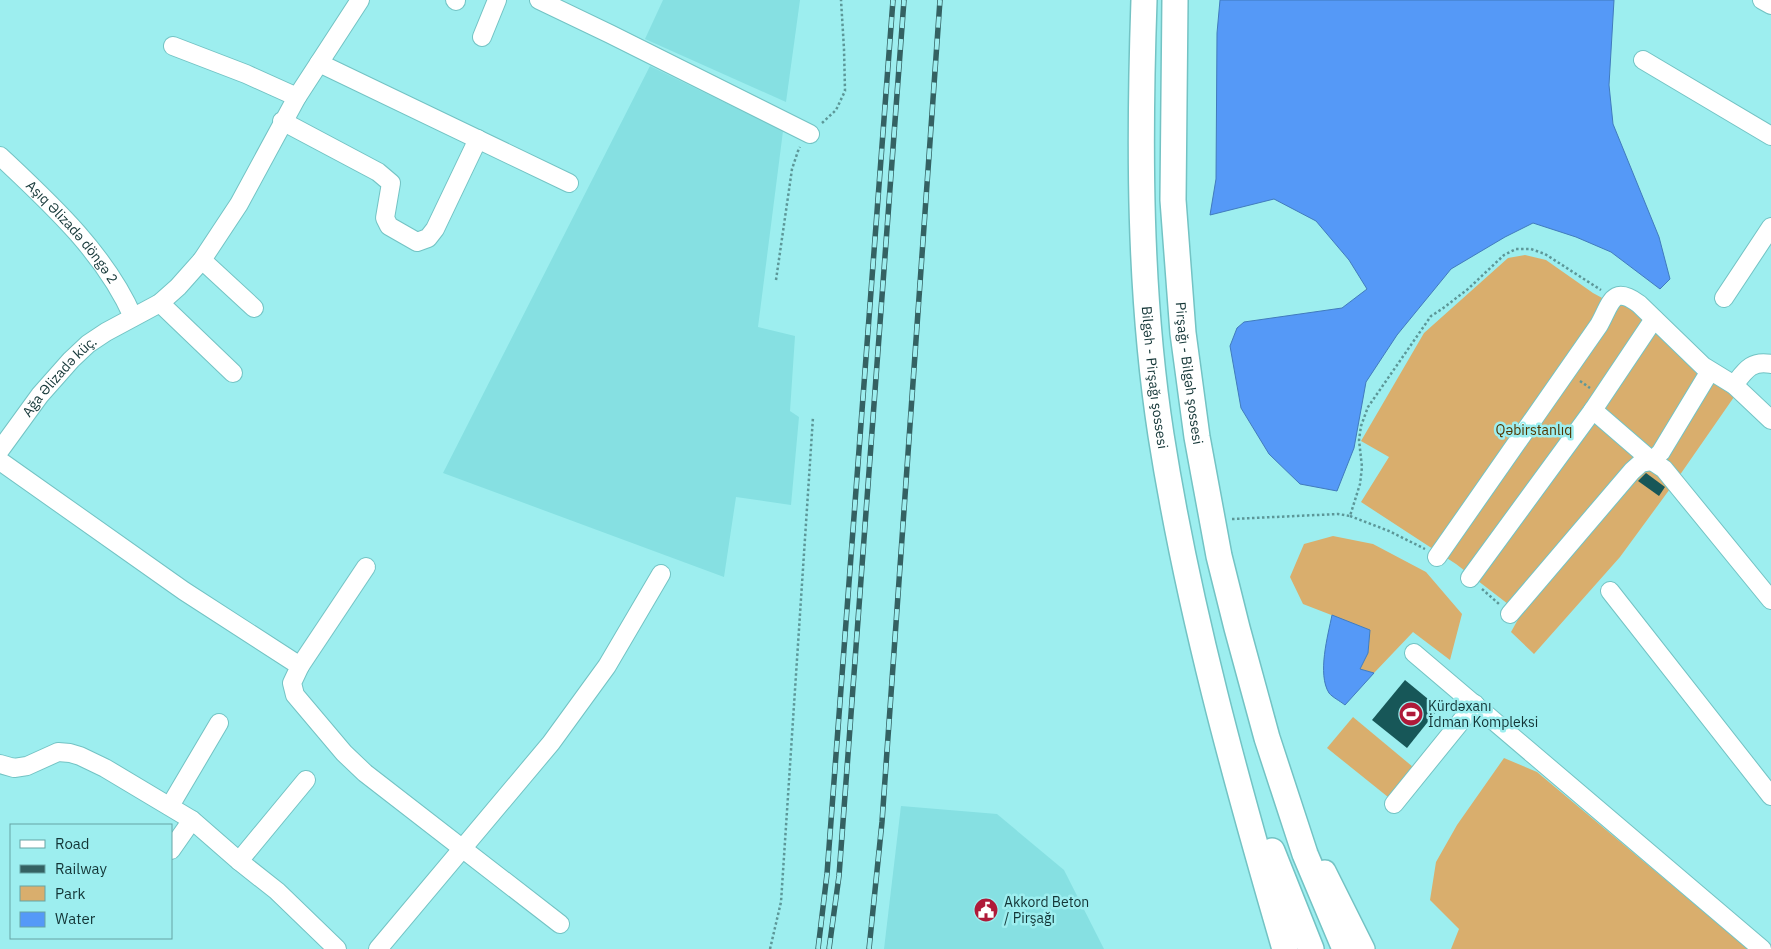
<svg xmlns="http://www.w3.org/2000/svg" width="1771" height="949" font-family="'IBM Plex Sans',sans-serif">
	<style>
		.built { fill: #86e0e2 }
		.green { fill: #d9ae6d }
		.water { fill: #5599f7; stroke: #417bbd }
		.building { fill: #175758 }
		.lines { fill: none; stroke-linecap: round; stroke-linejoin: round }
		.minor-casing { stroke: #73c3c4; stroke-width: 20 }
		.major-casing { stroke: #73c3c4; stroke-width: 24 }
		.highway-casing { stroke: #73c3c4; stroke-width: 28 }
		.path { stroke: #5c9798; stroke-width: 2.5; stroke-dasharray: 2.5 2.5; stroke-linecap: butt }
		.minor { stroke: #fff; stroke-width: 18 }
		.major { stroke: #fff; stroke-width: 21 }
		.highway { stroke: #fff; stroke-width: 25 }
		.rail-casing { stroke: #346162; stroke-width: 5.5 }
		.rail { stroke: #9deeef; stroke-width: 4; stroke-dasharray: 11; stroke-linecap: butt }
		.labels { text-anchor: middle; stroke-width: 5; stroke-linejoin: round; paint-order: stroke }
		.street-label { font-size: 14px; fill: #133536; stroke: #9deeef }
		.park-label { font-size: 14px; fill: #523601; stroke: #9deeef }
		.poi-label { font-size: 14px; fill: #133536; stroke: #9deeef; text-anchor: start }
	</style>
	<rect width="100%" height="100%" fill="#9deeef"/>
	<g class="built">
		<polygon points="663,0 800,0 786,102 645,39"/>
		<polygon points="650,66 783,131 758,327 795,336 790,411 799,417 791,505 736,497 724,577 443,473"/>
		<polygon points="901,806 997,814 1064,870 1104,949 884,949"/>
	</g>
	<g class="green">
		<polygon points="1525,255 1546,260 1593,293 1615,305 1635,306 1680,351 1734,397 1675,482 1620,557 1534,654 1511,632 1521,614 1456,564 1361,502 1389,457 1361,441 1424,333 1508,258"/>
		<polygon points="1333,536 1373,544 1426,572 1462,614 1450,660 1413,632 1374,673 1360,669 1368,653 1370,630 1303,604 1290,577 1304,544"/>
		<polygon points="1353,717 1413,767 1388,797 1327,748"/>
		<polygon points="1504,758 1537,772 1748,949 1451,949 1459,929 1430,900 1436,862 1457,825"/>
	</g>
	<g class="water">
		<polygon points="1220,0 1614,0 1609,85 1613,124 1659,237 1670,279 1660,289 1611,252 1576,237 1533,223 1505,237 1451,269 1397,335 1366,382 1354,448 1337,491 1300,484 1269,454 1241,408 1230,346 1237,328 1244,322 1342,308 1367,289 1349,260 1316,221 1274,199 1210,215 1216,179 1217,33"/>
		<path d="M 1332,615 L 1370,630 L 1368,653 L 1360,669 L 1374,673 L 1345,705 C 1340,701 1332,697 1329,693 C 1317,674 1328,635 1332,615 Z"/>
	</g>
	<g class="building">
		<polygon points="1646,473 1665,487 1659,496 1638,481"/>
		<polygon points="1405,680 1439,708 1407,748 1372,720"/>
	</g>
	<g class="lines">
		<defs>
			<g id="minor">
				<polyline points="455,0 456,1"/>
				<polyline points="539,0 610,34 810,134"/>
				<polyline points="1762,0 1771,5"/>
				<polyline points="482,37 497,0"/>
				<polyline points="173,46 246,74 297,97"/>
				<polyline points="1643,60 1771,136"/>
				<polyline points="319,63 569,183"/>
				<polyline points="282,121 378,172 391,183 385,218 389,226 417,242 428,238 435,229 478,139"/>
				<path id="s1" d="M 0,156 C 50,203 105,253 133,317"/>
				<polyline points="202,260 254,308"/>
				<polyline points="1724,298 1771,227"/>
				<polyline points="160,303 233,373"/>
				<path d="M 1734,385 C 1745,371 1751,360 1771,364"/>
				<polyline points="1593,410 1652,461 1664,469 1771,600"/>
				<path id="s2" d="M 0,450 L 40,395 L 71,360 L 88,344 L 106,332 L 160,303 L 178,287 L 202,260 L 239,204 L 297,97 L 360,0"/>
				<polyline points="0,461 184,591 300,666 292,683 295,695 344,753 365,773 560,924"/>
				<path d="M 1437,557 L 1599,325 C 1611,304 1612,284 1639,304 L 1703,366 L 1734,385 L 1771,420"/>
				<polyline points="1470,578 1593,410 1654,319"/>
				<polyline points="1610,591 1771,796"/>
				<polyline points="1510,614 1632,471 1641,463 1652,461 1661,452 1710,371"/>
				<polyline points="1414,653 1762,949"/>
				<polyline points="300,666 366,567"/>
				<polyline points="0,764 14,768 27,766 58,752 70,753 80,756 105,768 192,820 239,861 277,891 337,949"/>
				<polyline points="1394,804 1475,704"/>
				<polyline points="170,806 219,723"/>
				<polyline points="171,850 192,820"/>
				<polyline points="239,861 306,780"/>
				<polyline points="378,949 551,743 607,666 661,574"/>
			</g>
			<polyline id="major" points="1325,871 1364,949"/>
			<g id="highway">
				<path id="s3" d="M 1144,0 C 1139,145 1139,292 1161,435 C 1188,608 1236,781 1285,949"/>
				<path id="s4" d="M 1175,0 L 1173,200 L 1183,333 L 1197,437 L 1219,556 L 1237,628 L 1267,738 L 1305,854 L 1345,949"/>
				<polyline points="1272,851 1311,949"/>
			</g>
		</defs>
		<use href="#minor" class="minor-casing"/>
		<use href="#major" class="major-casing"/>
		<use href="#highway" class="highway-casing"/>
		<g class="path">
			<polyline points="822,123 836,110 845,91 844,49 841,0"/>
			<polyline points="776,280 792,169 798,151 800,147"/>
			<polyline points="1580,381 1590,388"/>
			<polyline points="1350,516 1389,531 1425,549"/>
			<polyline points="1232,519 1338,514 1350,516 1360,484 1362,467 1359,440 1361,426 1368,407 1431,316 1442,309 1468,289 1504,255 1516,249 1531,249 1545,254 1601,290"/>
			<polyline points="1482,589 1499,604"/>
			<polyline points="770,949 781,902 813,417"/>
		</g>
		<use href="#minor" class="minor"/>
		<use href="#major" class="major"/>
		<use href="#highway" class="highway"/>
		<defs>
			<g id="rail">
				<polyline points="818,949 827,874 893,0"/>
				<polyline points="829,949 839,876 904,0"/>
				<polyline points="869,949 882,822 940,0"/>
			</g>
		</defs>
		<use href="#rail" class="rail-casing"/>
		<use href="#rail" class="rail"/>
	</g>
	<defs>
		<symbol id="stadium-disc" viewBox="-11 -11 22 22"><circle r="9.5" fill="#af1a39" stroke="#9deeef"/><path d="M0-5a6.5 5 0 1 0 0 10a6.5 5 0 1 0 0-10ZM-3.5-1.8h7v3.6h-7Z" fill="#fff"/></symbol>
		<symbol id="civic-disc" viewBox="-11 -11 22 22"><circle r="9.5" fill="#af1a39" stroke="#9deeef"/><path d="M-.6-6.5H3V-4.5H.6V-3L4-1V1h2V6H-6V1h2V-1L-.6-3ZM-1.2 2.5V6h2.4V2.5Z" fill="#fff"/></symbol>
	</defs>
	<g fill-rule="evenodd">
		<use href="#stadium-disc" x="1397" y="700" width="28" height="28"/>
		<use href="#civic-disc" x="972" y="896" width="28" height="28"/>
	</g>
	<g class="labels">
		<g class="street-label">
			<text dy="5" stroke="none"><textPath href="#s1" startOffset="105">Aşıq Əlizadə döngə 2</textPath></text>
			<text dy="5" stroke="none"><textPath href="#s4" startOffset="374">Pirşağı - Bilgəh şossesi</textPath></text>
			<text dy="5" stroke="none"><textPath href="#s3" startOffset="378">Bilgəh - Pirşağı şossesi</textPath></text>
			<text dy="5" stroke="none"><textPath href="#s2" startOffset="95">Ağa Əlizadə küç.</textPath></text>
		</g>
		<g class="park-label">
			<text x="1534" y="435">Qəbirstanlıq</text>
		</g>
		<g class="poi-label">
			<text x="1428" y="711">Kürdəxanı<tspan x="1428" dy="16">İdman Kompleksi</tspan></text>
			<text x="1004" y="907">Akkord Beton<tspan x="1004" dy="16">/ Pirşağı</tspan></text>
		</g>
	</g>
	<rect x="10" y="824" width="162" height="115" fill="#9deeef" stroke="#66a4a5"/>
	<rect x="20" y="840" width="25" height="8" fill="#ffffff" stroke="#66a4a5"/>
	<text x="55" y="849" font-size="15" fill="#133536">Road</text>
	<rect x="20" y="865" width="25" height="8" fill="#346162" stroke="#66a4a5"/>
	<text x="55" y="874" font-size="15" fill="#133536">Railway</text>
	<rect x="20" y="886" width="25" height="15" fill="#d9ae6d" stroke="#66a4a5"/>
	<text x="55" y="899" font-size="15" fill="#133536">Park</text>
	<rect x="20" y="912" width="25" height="15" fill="#5599f7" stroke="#66a4a5"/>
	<text x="55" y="924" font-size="15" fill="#133536">Water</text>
</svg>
